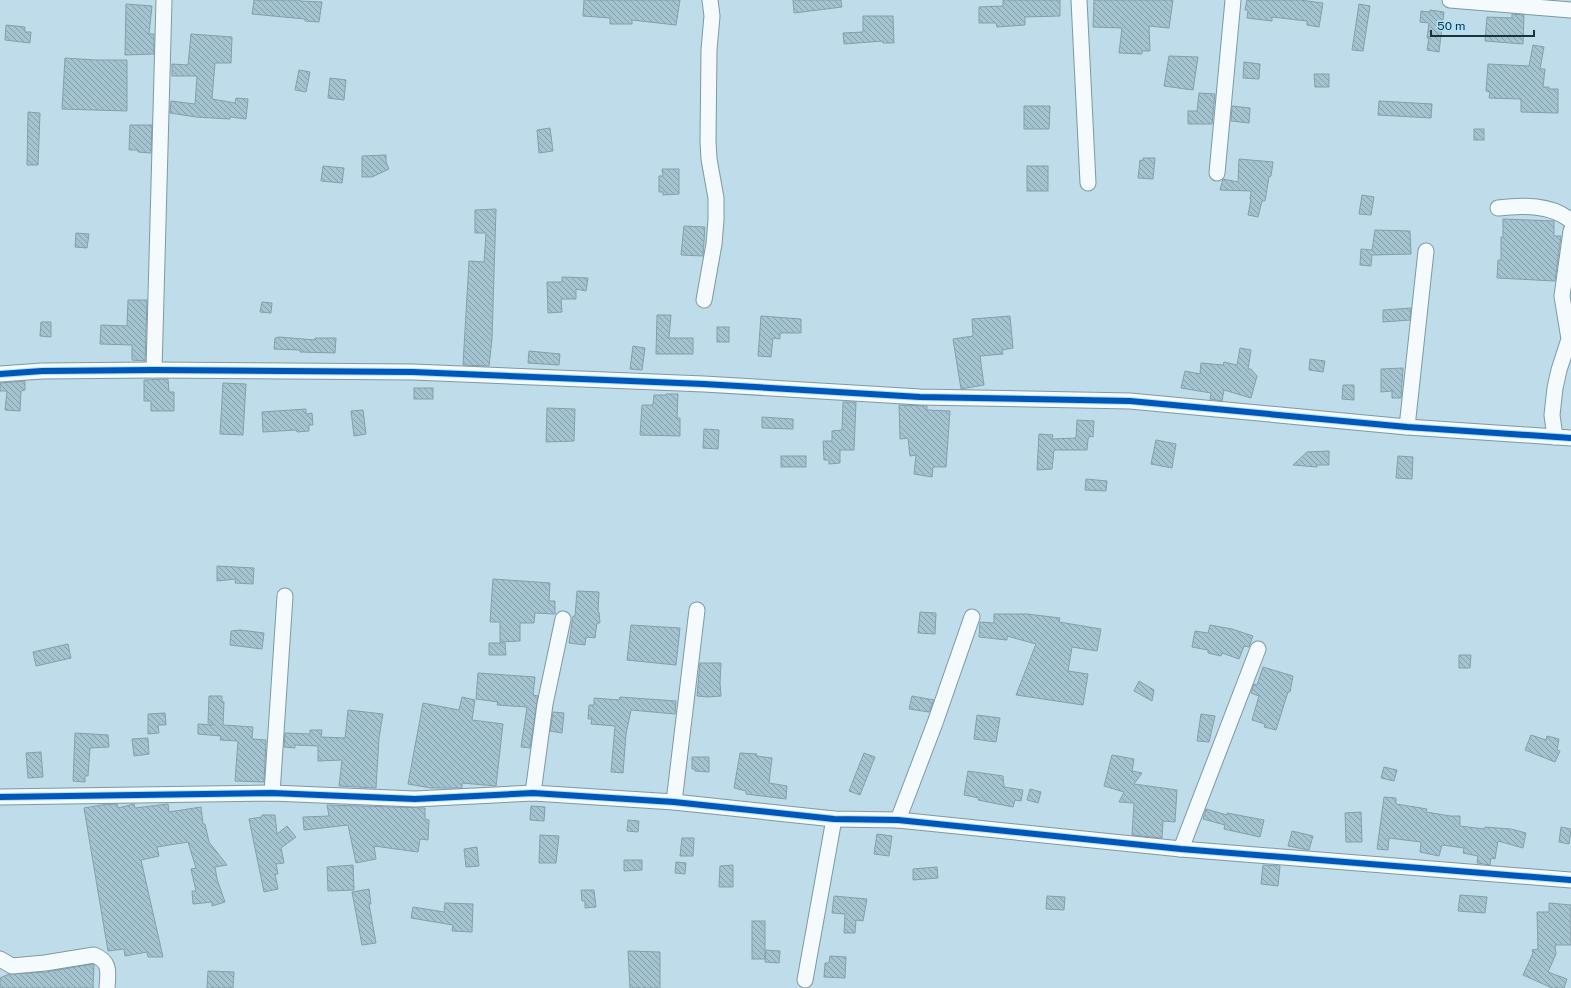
<svg xmlns="http://www.w3.org/2000/svg" width="1571" height="988" font-family="'Public Sans',sans-serif">
	<style>
		.building { fill: url(#building-back-hatch); stroke: #859faa }
		.lines { fill: none; stroke-linecap: round; stroke-linejoin: round }
		.street-casing { stroke: #7e99a4; stroke-width: 17 }
		.street { stroke: #f5fafc; stroke-width: 15 }
		.cycleway-casing { stroke: #ace2fb; stroke-width: 8 }
		.cycleway { stroke: #0057b8; stroke-width: 6 }
	</style>
	<defs>
		<pattern id="building-back-hatch" width="6" height="6" patternUnits="userSpaceOnUse"><rect width="6" height="6" fill="#a4c3d0"/><path d="M-1 5l2 2M0 0l6 6M5-1l2 2" fill="none" stroke="#859faa"/></pattern>
	</defs>
	<rect width="100%" height="100%" fill="#bedce9"/>
	<g class="building">
		<polygon points="254,0 300,0 300,1 322,2 319,22 305,21 305,19 252,14"/>
		<polygon points="584,0 680,0 676,25 632,20 632,24 610,24 610,18 583,16"/>
		<polygon points="793,0 841,0 842,7 794,13"/>
		<polygon points="1003,0 1060,0 1060,16 1025,17 1025,25 997,27 996,23 979,23 979,7 1003,6"/>
		<polygon points="1094,0 1173,0 1169,28 1149,26 1150,51 1142,51 1142,54 1119,53 1122,28 1093,27"/>
		<polygon points="1247,0 1300,0 1323,3 1319,27 1307,25 1307,21 1298,20 1272,17 1272,21 1247,18 1248,10 1245,10"/>
		<polygon points="126,4 152,6 149,34 154,34 154,54 125,55"/>
		<polygon points="1359,4 1370,6 1363,51 1352,50"/>
		<polygon points="1430,10 1444,12 1439,52 1427,50 1429,38 1427,38 1429,23 1420,22 1421,11 1430,12"/>
		<polygon points="1512,14 1524,15 1523,44 1485,41 1487,17 1512,18"/>
		<polygon points="863,16 893,16 894,43 883,43 883,41 844,44 843,33 863,32"/>
		<polygon points="6,25 25,27 25,32 31,32 30,43 5,40"/>
		<polygon points="191,34 232,37 231,63 215,63 212,99 235,103 236,98 248,99 246,119 230,117 230,119 196,117 170,113 171,101 195,104 197,76 172,76 172,64 188,65"/>
		<polygon points="1533,45 1544,47 1540,69 1545,69 1543,87 1549,87 1549,89 1558,89 1558,113 1521,112 1521,99 1489,98 1490,92 1486,91 1488,64 1529,66"/>
		<polygon points="1169,56 1198,57 1193,90 1164,86"/>
		<polygon points="65,58 96,60 127,60 127,111 62,109"/>
		<polygon points="1244,62 1260,64 1259,79 1243,78"/>
		<polygon points="299,70 310,72 306,92 295,90"/>
		<polygon points="1314,74 1329,74 1329,87 1315,87"/>
		<polygon points="330,78 346,80 344,100 328,98"/>
		<polygon points="1199,93 1215,94 1212,124 1188,124 1188,111 1197,111"/>
		<polygon points="1379,101 1432,104 1431,118 1378,115"/>
		<polygon points="1024,106 1050,106 1049,129 1024,129"/>
		<polygon points="1232,106 1250,108 1249,123 1231,121"/>
		<polygon points="28,112 40,113 38,165 27,165"/>
		<polygon points="130,125 152,125 151,153 138,152 138,150 129,150"/>
		<polygon points="550,128 553,151 539,153 537,130"/>
		<rect x="1474" y="129" width="10" height="11"/>
		<polygon points="386,155 386,162 389,169 372,177 362,177 362,156"/>
		<polygon points="1143,158 1155,158 1153,179 1138,178 1140,160 1143,161"/>
		<polygon points="1239,159 1273,162 1271,176 1269,177 1265,201 1262,201 1258,217 1248,215 1251,199 1250,199 1251,191 1220,190 1223,179 1238,182"/>
		<polygon points="323,166 344,168 342,183 321,181"/>
		<rect x="1027" y="166" width="21" height="25"/>
		<polygon points="662,169 679,169 679,194 663,195 663,192 659,192 659,176 663,176"/>
		<polygon points="1362,195 1374,197 1371,215 1359,214"/>
		<polygon points="496,209 492,339 489,366 463,365 469,261 484,262 486,233 475,233 475,210"/>
		<polygon points="1503,219 1554,221 1554,236 1561,236 1555,281 1497,278 1498,260 1501,260 1501,237 1503,237"/>
		<polygon points="684,226 705,227 703,256 681,255"/>
		<polygon points="1375,230 1410,231 1411,254 1372,255 1371,266 1360,265 1361,249 1372,250"/>
		<polygon points="76,233 89,234 87,248 75,247"/>
		<polygon points="562,277 588,278 586,291 576,289 576,299 561,299 562,312 548,313 547,282 562,282"/>
		<polygon points="128,300 147,300 145,361 132,360 132,345 100,344 101,325 127,326"/>
		<polygon points="262,302 272,303 271,313 260,312"/>
		<polygon points="1411,308 1410,320 1383,322 1383,310"/>
		<polygon points="657,315 671,315 669,338 693,338 693,354 656,354"/>
		<polygon points="761,316 801,319 801,333 780,333 780,339 773,338 771,357 758,356"/>
		<polygon points="1010,316 1013,348 1002,350 1003,354 980,356 984,385 961,389 953,339 973,336 972,319"/>
		<polygon points="41,322 51,322 51,337 40,336"/>
		<rect x="717" y="327" width="12" height="15"/>
		<polygon points="279,337 315,340 315,338 336,338 335,353 300,352 300,350 274,349 275,338"/>
		<polygon points="633,346 645,348 642,370 630,369"/>
		<polygon points="1240,348 1251,350 1248,369 1251,369 1257,376 1251,398 1224,390 1222,401 1210,399 1211,393 1181,388 1185,371 1200,374 1201,363 1223,365 1224,362 1237,365"/>
		<polygon points="529,351 560,354 559,365 528,363"/>
		<polygon points="1310,359 1325,361 1323,372 1309,370"/>
		<polygon points="1403,368 1401,398 1392,398 1392,391 1381,392 1381,369"/>
		<polygon points="168,379 169,392 174,392 174,411 151,411 151,401 144,401 144,380"/>
		<polygon points="25,381 25,390 21,391 20,411 5,410 7,391 0,391 0,383"/>
		<polygon points="223,383 246,384 243,435 220,434"/>
		<polygon points="1343,385 1354,385 1354,400 1342,399"/>
		<rect x="414" y="388" width="19" height="11"/>
		<polygon points="666,394 678,394 677,418 680,418 680,436 640,435 642,405 653,405 654,395 666,395"/>
		<polygon points="843,402 856,402 854,450 840,450 840,463 829,464 829,460 824,460 823,441 832,441 832,431 842,430"/>
		<polygon points="899,405 927,406 927,410 950,411 946,467 933,467 932,477 914,474 916,455 910,456 908,438 900,439"/>
		<polygon points="547,408 575,409 574,441 546,442"/>
		<polygon points="306,409 306,414 312,413 313,425 309,425 309,431 297,432 296,430 263,432 262,412"/>
		<polygon points="363,410 366,434 354,436 351,411"/>
		<polygon points="762,417 793,419 793,429 762,428"/>
		<polygon points="1077,420 1094,421 1093,437 1090,436 1088,439 1087,450 1054,450 1052,469 1037,470 1039,434 1053,435 1052,439 1076,438"/>
		<polygon points="704,429 719,430 718,449 703,448"/>
		<polygon points="1156,440 1176,444 1172,468 1151,464"/>
		<polygon points="1329,451 1329,465 1317,465 1317,467 1293,465 1307,452"/>
		<rect x="781" y="456" width="25" height="11"/>
		<polygon points="1398,456 1413,457 1412,479 1396,478"/>
		<polygon points="1086,479 1107,481 1106,491 1085,490"/>
		<polygon points="217,566 254,568 253,584 235,583 236,579 217,581"/>
		<polygon points="493,579 550,583 549,601 555,601 555,614 535,613 534,623 520,623 520,641 500,642 500,622 490,622"/>
		<polygon points="577,591 599,592 598,612 599,612 600,623 597,623 595,638 586,637 585,645 569,643 573,616 575,616"/>
		<polygon points="920,612 936,613 935,634 918,633"/>
		<polygon points="994,614 1027,614 1060,618 1059,622 1101,629 1097,651 1072,647 1068,671 1088,674 1083,705 1016,695 1036,644 1007,636 1007,640 979,637 980,622 994,623"/>
		<polygon points="631,625 680,628 676,665 627,660"/>
		<polygon points="1210,625 1232,629 1253,636 1249,647 1244,646 1239,659 1222,653 1221,656 1208,653 1208,650 1192,647 1195,631 1208,633"/>
		<polygon points="240,630 264,633 262,649 230,645 231,631"/>
		<polygon points="489,643 505,643 506,655 489,655"/>
		<polygon points="68,644 71,658 36,666 33,652"/>
		<polygon points="1459,655 1471,655 1470,668 1459,668"/>
		<polygon points="700,663 721,663 720,683 721,696 708,697 697,696"/>
		<polygon points="1263,667 1293,676 1290,692 1288,692 1276,730 1264,727 1265,724 1252,720 1259,696 1251,693 1254,684 1257,685"/>
		<polygon points="478,673 535,677 533,695 538,696 530,748 521,747 527,707 497,705 498,702 476,699"/>
		<polygon points="1139,681 1154,690 1152,701 1134,691"/>
		<polygon points="209,696 222,696 222,702 224,702 223,725 253,727 252,739 266,740 264,782 235,781 238,741 220,740 221,736 198,734 198,724 213,725 213,723 208,723"/>
		<polygon points="912,696 934,700 929,712 909,709"/>
		<polygon points="462,697 475,700 472,720 503,724 496,786 462,783 462,788 431,788 408,784 423,703 459,710"/>
		<polygon points="620,697 676,701 675,714 631,710 626,734 623,773 611,772 615,726 591,724 592,719 588,719 589,705 594,705 594,698 619,700"/>
		<polygon points="348,710 383,714 379,738 376,788 339,786 342,760 318,761 318,746 295,745 295,748 284,747 285,733 310,734 310,730 322,730 321,737 345,738"/>
		<polygon points="553,712 564,713 562,733 550,731"/>
		<polygon points="165,713 166,725 158,725 159,733 148,734 148,714"/>
		<polygon points="1201,714 1215,716 1209,742 1197,741"/>
		<polygon points="977,715 1000,718 996,742 974,739"/>
		<polygon points="75,733 108,735 109,747 90,748 88,776 85,776 85,782 73,781"/>
		<polygon points="1531,735 1546,740 1547,736 1559,739 1557,750 1560,751 1555,762 1525,750"/>
		<polygon points="148,738 149,754 134,756 132,739"/>
		<polygon points="41,752 43,777 28,778 26,753"/>
		<polygon points="740,753 757,754 756,756 772,758 769,783 787,786 786,799 746,794 746,791 734,788"/>
		<polygon points="864,753 875,757 860,795 849,791"/>
		<polygon points="1112,755 1134,759 1132,771 1142,773 1134,784 1177,790 1175,822 1163,821 1162,838 1132,835 1134,803 1119,802 1124,792 1104,786"/>
		<polygon points="692,757 709,757 709,772 695,771 695,769 692,769"/>
		<polygon points="1384,767 1397,770 1394,781 1381,778"/>
		<polygon points="968,771 1003,776 1004,787 1023,790 1021,801 1015,800 1013,807 978,800 979,798 964,795"/>
		<polygon points="1030,789 1041,792 1038,803 1027,800"/>
		<polygon points="1384,797 1396,798 1396,804 1427,809 1426,812 1450,816 1460,816 1460,826 1484,829 1485,827 1511,829 1526,833 1523,848 1498,841 1495,859 1491,858 1490,865 1477,863 1478,856 1463,853 1464,848 1442,845 1439,856 1420,852 1421,842 1389,838 1388,850 1377,849"/>
		<polygon points="117,804 118,808 134,804 135,808 168,804 169,812 201,807 203,824 205,824 209,842 227,865 215,867 217,879 225,902 212,906 212,902 193,904 192,891 196,891 191,869 196,868 188,842 157,847 159,856 141,860 163,957 148,957 147,952 125,956 124,949 108,951 84,808 101,805"/>
		<polygon points="327,805 425,808 425,819 429,820 428,840 420,839 418,852 374,846 376,859 356,863 348,825 304,830 303,817 329,816"/>
		<polygon points="531,806 545,807 544,821 530,820"/>
		<polygon points="1206,809 1227,815 1227,813 1264,820 1260,837 1224,829 1225,825 1203,819"/>
		<polygon points="1361,812 1362,842 1346,842 1345,813"/>
		<polygon points="262,815 275,815 277,834 287,826 296,837 281,848 284,863 276,864 278,874 275,874 278,889 264,892 249,819 262,817"/>
		<polygon points="628,820 639,821 638,832 627,831"/>
		<polygon points="1561,827 1571,829 1569,844 1559,842"/>
		<polygon points="1292,831 1313,836 1309,850 1288,846"/>
		<polygon points="877,834 892,836 889,856 874,854"/>
		<polygon points="540,835 559,836 556,863 539,863"/>
		<polygon points="682,838 694,838 693,856 680,856"/>
		<polygon points="477,847 479,866 466,867 464,849"/>
		<polygon points="624,860 642,860 642,870 624,871"/>
		<polygon points="676,862 686,863 685,874 675,873"/>
		<polygon points="353,865 354,890 328,891 327,867"/>
		<polygon points="733,865 733,887 719,887 720,866"/>
		<polygon points="1263,865 1280,866 1278,886 1261,884"/>
		<polygon points="937,867 938,878 913,880 913,869"/>
		<polygon points="369,889 371,904 369,904 376,943 362,945 352,892"/>
		<polygon points="581,890 594,890 596,907 585,908 585,901 582,901"/>
		<polygon points="1460,895 1487,897 1485,913 1458,911"/>
		<polygon points="834,896 867,899 863,921 856,920 855,933 844,933 845,914 832,913"/>
		<polygon points="1047,896 1065,897 1064,910 1046,909"/>
		<polygon points="445,903 473,904 472,932 452,931 453,925 411,918 413,907 444,912"/>
		<polygon points="1549,903 1571,905 1571,945 1555,945 1556,954 1548,972 1567,979 1564,988 1552,988 1523,975 1533,953 1532,950 1538,949 1537,912 1549,912"/>
		<rect x="752" y="921" width="13" height="38"/>
		<polygon points="766,950 780,951 779,963 765,962"/>
		<polygon points="628,951 660,952 660,988 630,988"/>
		<polygon points="830,956 846,957 845,978 824,977 825,963 829,963"/>
		<polygon points="93,964 94,965 93,988 0,988 0,978 9,974 46,972"/>
		<polygon points="208,971 234,972 233,988 207,988"/>
	</g>
	<g class="lines">
		<defs>
			<g id="street">
				<polyline points="1079,0 1088,183"/>
				<polyline points="1450,0 1571,10"/>
				<polyline points="1217,173 1233,0"/>
				<path d="M 1498,208 C 1522,205 1552,204 1571,221"/>
				<polyline points="704,300 714,244 716,220 716,198 709,159 708,141 709,50 712,16 710,0"/>
				<polyline points="154,370 164,0"/>
				<polyline points="0,374 42,371 154,370 413,372 704,384 920,397 1130,401 1407,427 1571,438"/>
				<polyline points="1407,427 1426,251"/>
				<polyline points="1555,437 1552,415 1555,388 1559,370 1569,339 1562,296 1571,231"/>
				<polyline points="272,793 285,596"/>
				<polyline points="533,793 545,704 563,619"/>
				<polyline points="0,797 272,793 415,799 533,793 674,802 834,819 898,820 1181,849 1571,880"/>
				<polyline points="674,802 697,610"/>
				<polyline points="898,820 935,723 972,617"/>
				<polyline points="1181,849 1258,649"/>
				<path d="M 0,959 L 12,966 L 45,963 L 94,955 C 111,962 108,972 107,988"/>
				<polyline points="805,980 834,819"/>
			</g>
		</defs>
		<use href="#street" class="street-casing"/>
		<use href="#street" class="street"/>
		<defs>
			<g id="cycleway">
				<polyline points="0,374 42,371 154,370 413,372 704,384 920,397 1130,401 1407,427 1571,438"/>
				<polyline points="0,797 272,793 415,799 533,793 674,802 834,819 898,820 1181,849 1571,880"/>
			</g>
		</defs>
		<use href="#cycleway" class="cycleway-casing"/>
		<use href="#cycleway" class="cycleway"/>
	</g>
	<path d="M1431 30v6h103v-6" fill="none" stroke="#173340" stroke-width="2"/>
	<text x="1437" y="30" font-size="12" fill="#173340" stroke="#ace2fb" stroke-width="3" paint-order="stroke">50 m</text>
</svg>
